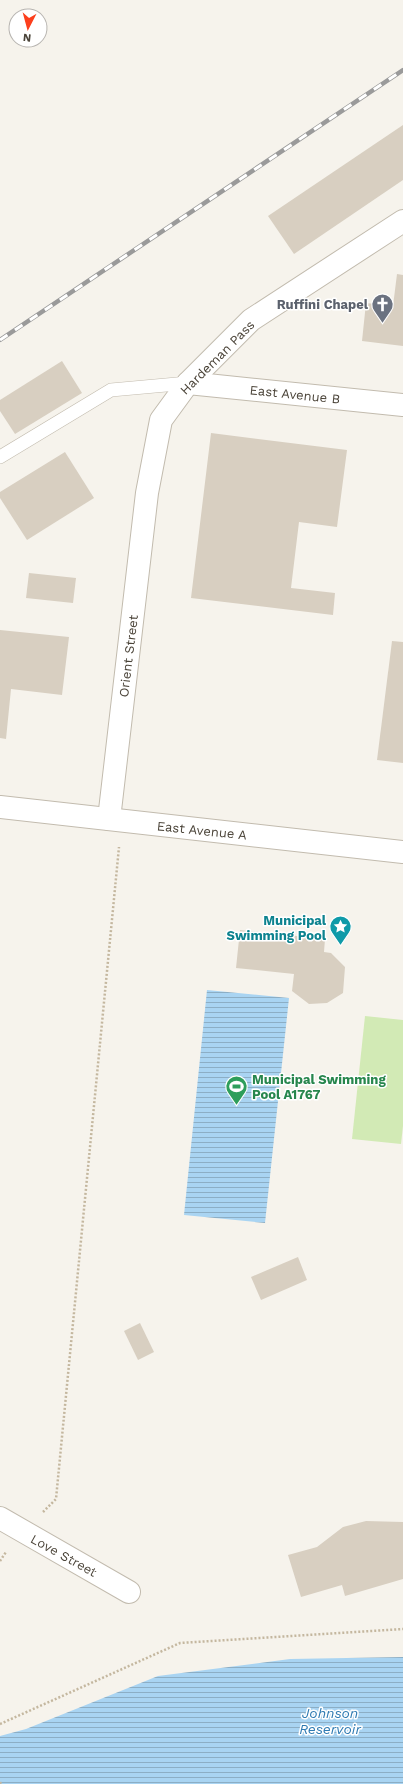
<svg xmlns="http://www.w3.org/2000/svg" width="403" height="1784" font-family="'Work Sans',sans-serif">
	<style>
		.park { fill: #d2eab5 }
		.water { fill: url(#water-rules) }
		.building { fill: #d8cfc1 }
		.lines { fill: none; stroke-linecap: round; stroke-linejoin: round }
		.lane-casing { stroke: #c2bbae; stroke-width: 14 }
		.street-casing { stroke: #c2bbae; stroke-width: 24 }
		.path { stroke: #c4b79f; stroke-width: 2.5; stroke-dasharray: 2 2; stroke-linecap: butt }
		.lane { stroke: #fff; stroke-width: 13 }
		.street { stroke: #fff; stroke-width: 22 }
		.rail-casing { stroke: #9a9a9a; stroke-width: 4.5 }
		.rail { stroke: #fff; stroke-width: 3; stroke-dasharray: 9; stroke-linecap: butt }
		.labels { text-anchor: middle; stroke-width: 3; stroke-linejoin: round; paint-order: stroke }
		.worship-label { font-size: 13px; font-weight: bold; fill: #5b616d; stroke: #fff; text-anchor: end }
		.street-label { font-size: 13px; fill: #4b4439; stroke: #fff }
		.culture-label { font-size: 13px; font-weight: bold; fill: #0d838f; stroke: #fff; text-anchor: end }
		.leisure-label { font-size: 13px; font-weight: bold; fill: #27864d; stroke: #fff; text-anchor: start }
		.water-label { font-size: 14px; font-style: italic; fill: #2e7ab2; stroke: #fff }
	</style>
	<defs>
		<pattern id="water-rules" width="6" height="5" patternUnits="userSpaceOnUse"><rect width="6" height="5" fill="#a9d4f2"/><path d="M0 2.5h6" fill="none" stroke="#8caec5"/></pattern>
	</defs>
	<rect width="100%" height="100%" fill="#f6f3ec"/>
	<polygon class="park" points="365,1016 403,1020 403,1126 401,1144 352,1139"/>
	<g class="water">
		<polygon points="207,990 289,998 265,1223 184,1215"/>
		<polygon points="403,1657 403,1784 0,1784 0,1736 26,1729 158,1676 290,1659"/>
	</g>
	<g class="building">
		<polygon points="403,125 403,180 294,254 268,216"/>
		<polygon points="397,274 403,275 403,346 362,341 366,303 393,306"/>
		<polygon points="62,361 82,393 15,434 0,411 0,400"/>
		<polygon points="211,433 347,450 337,527 299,522 291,588 335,593 333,615 191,598"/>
		<polygon points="65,452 94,498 27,540 0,498 0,492"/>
		<polygon points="29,573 76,578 73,603 26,598"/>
		<polygon points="0,630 69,637 62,695 11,689 6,739 0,738"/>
		<polygon points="392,641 403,642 403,763 377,760"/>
		<polygon points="240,930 325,939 324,952 331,953 345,967 343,993 327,1003 309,1004 292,991 294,974 236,968"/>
		<polygon points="298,1257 307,1280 261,1300 251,1277"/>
		<polygon points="140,1323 154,1352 138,1360 124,1331"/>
		<polygon points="366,1521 403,1522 403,1579 345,1596 342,1585 301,1597 288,1555 317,1547 343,1527"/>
	</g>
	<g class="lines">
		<defs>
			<polyline id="lane" points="0,457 111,390 188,383"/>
			<g id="street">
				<polyline points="188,383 403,405"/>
				<polyline points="0,807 403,852"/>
				<polyline points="109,819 147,493 161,420 188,383 251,320 403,221"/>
				<polyline points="0,1518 129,1592"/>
			</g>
		</defs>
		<use href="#lane" class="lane-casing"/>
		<use href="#street" class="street-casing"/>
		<g class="path">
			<polyline points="43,1512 56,1499 119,847"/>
			<polyline points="0,1561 6,1552"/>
			<polyline points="0,1724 180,1643 403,1629"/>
			<polyline points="0,1782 1,1784"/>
		</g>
		<use href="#lane" class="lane"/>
		<use href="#street" class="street"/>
		<defs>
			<polyline id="rail" points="0,340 403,70"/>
		</defs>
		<use href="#rail" class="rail-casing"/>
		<use href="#rail" class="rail"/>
	</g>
	<defs>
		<symbol id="church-pin" viewBox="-11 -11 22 30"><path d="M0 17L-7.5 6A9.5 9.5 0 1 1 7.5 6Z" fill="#6b7280" stroke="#fff"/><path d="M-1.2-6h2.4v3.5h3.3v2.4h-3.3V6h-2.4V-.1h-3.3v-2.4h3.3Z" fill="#fff"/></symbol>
		<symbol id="sight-pin" viewBox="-11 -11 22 30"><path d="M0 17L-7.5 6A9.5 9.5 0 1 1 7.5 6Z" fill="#0f9aa8" stroke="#fff"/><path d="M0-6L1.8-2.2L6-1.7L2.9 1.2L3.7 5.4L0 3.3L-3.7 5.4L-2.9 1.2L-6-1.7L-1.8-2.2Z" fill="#fff"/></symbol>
		<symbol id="stadium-pin" viewBox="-11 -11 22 30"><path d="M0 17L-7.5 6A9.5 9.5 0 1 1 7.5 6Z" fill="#2e9e5b" stroke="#fff"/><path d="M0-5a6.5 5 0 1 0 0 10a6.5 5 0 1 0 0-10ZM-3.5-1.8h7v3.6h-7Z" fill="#fff"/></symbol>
	</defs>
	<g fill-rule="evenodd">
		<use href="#church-pin" x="370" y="292" width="25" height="34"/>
		<use href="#sight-pin" x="328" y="914" width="25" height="34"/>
		<use href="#stadium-pin" x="224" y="1074" width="25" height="34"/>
	</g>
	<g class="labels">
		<g class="worship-label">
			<text x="368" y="309">Ruffini Chapel</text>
		</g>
		<g class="street-label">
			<text transform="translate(217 357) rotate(-45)" y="5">Hardeman Pass</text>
			<text transform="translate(295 394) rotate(6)" y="5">East Avenue B</text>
			<text transform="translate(128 656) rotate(-83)" y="5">Orient Street</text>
			<text transform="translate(202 830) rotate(6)" y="5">East Avenue A</text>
			<text transform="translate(64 1555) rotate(29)" y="5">Love Street</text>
		</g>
		<g class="culture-label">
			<text x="326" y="925">Municipal<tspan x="326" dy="15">Swimming Pool</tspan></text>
		</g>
		<g class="leisure-label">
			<text x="252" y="1084">Municipal Swimming<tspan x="252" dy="15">Pool A1767</tspan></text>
		</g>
		<g class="water-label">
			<text x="330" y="1718">Johnson<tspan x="330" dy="16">Reservoir</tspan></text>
		</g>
	</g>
	<g transform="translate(28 28) rotate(186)"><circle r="19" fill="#ffffff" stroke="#b7b4b0"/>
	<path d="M0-3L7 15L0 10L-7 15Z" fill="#fc3f1d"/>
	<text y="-6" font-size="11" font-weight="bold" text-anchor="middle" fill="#4b4439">N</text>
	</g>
</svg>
